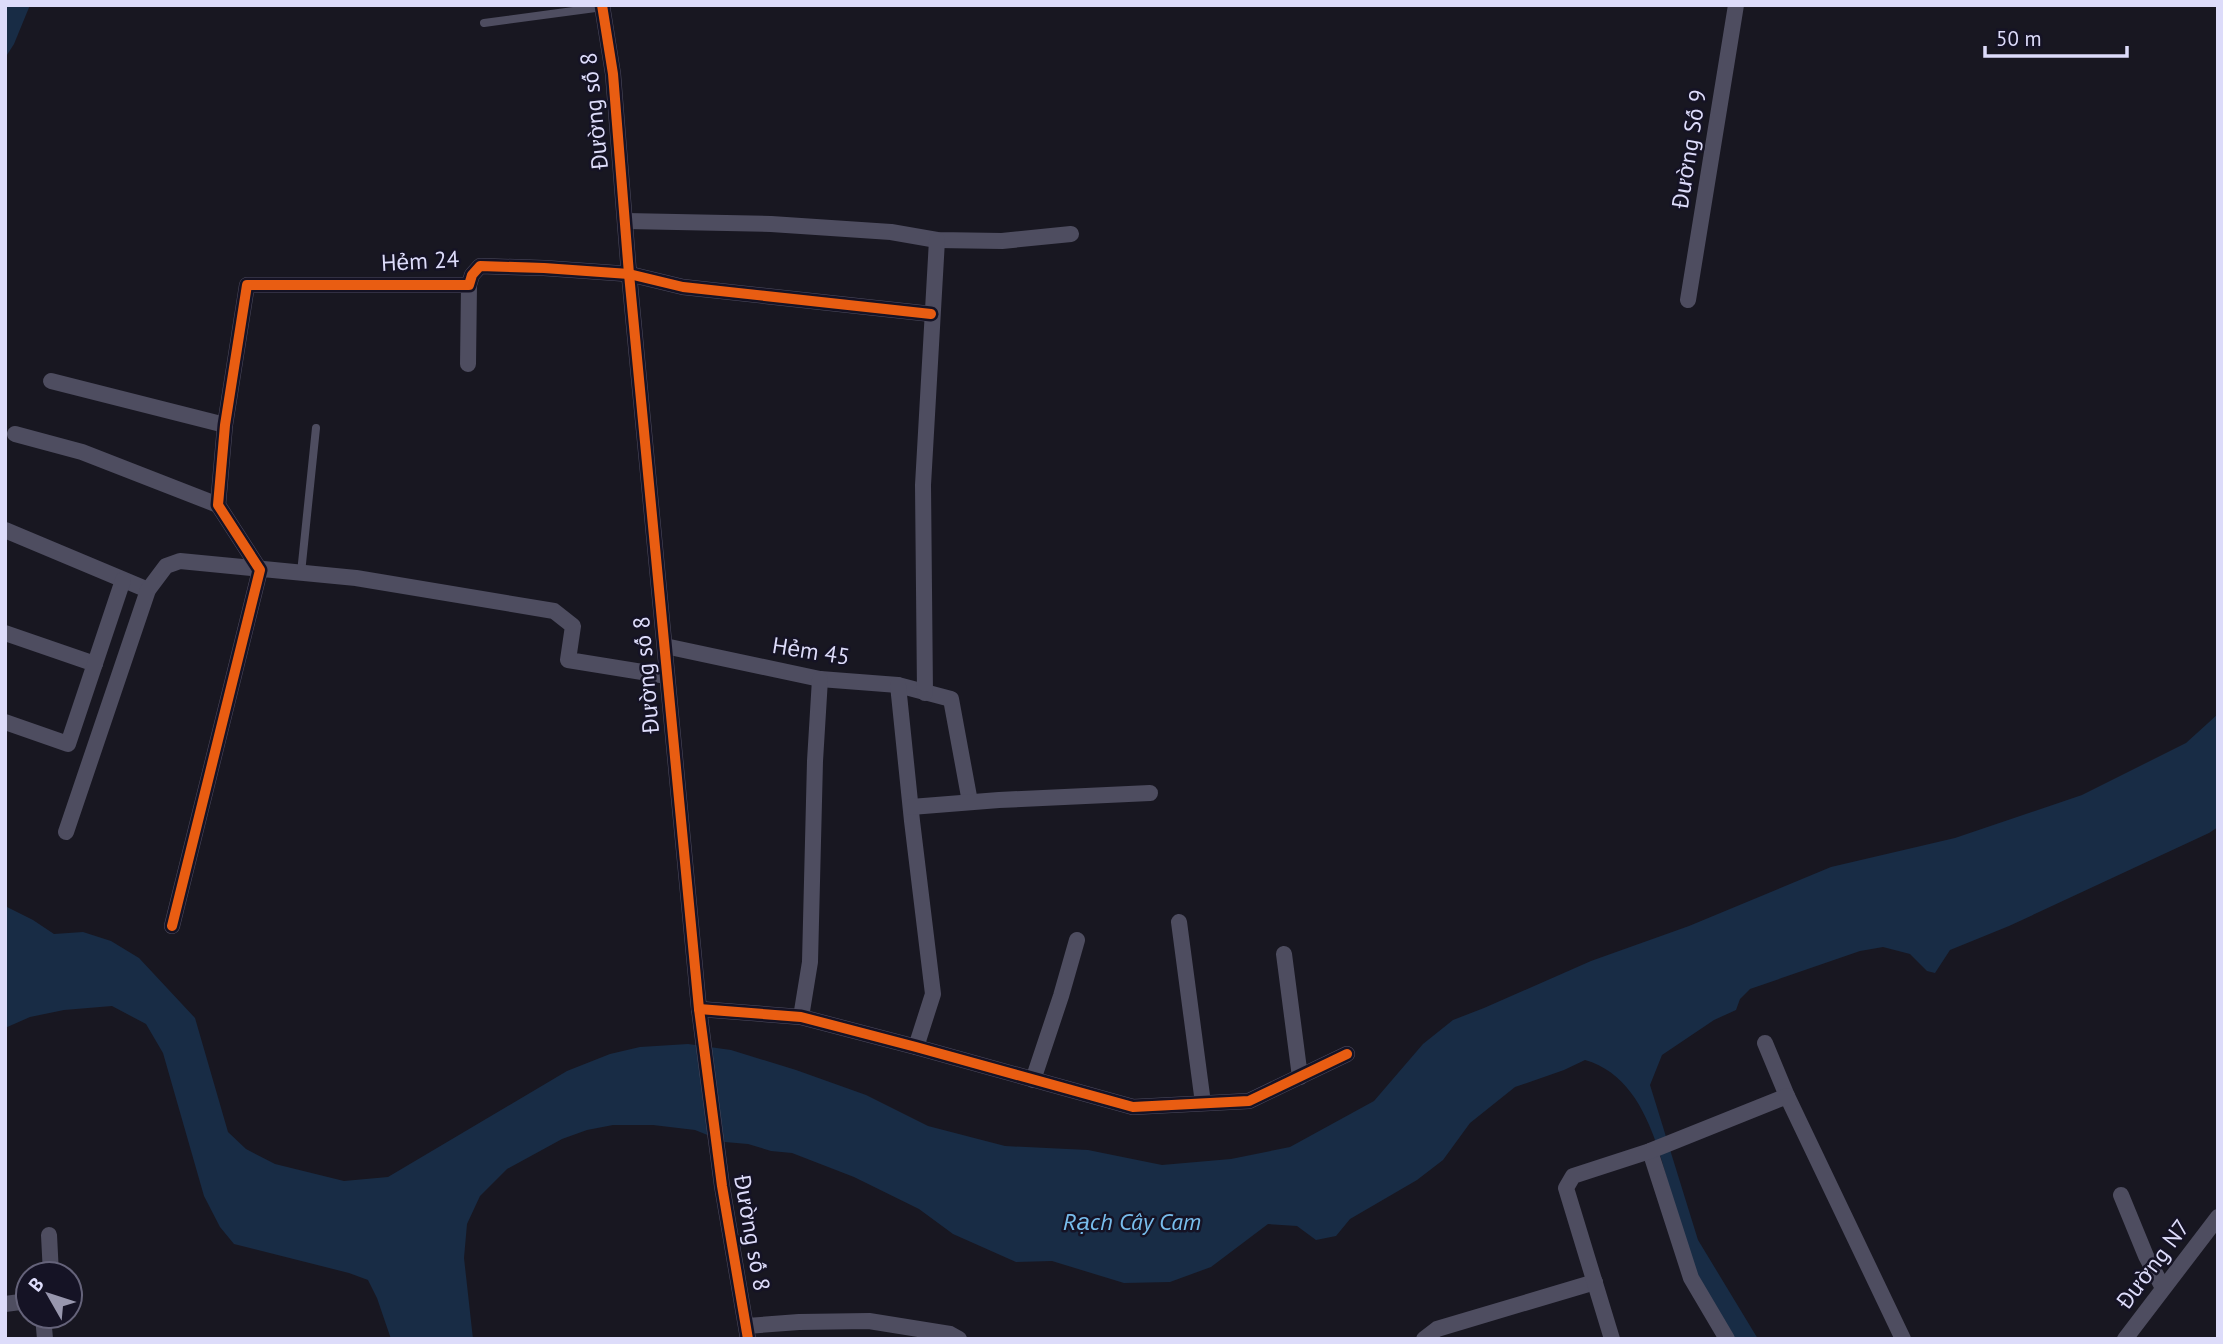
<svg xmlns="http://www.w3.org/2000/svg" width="2223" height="1344" font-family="'PT Sans',sans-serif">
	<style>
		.water { fill: #182c45 }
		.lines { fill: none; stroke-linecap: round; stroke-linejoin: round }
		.lane { stroke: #4e4d60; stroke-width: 8 }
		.street { stroke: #4e4d60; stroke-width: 16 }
		.cycleway-casing { stroke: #151325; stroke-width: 15 }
		.cycleway { stroke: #e95d12; stroke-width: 10 }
		.labels { text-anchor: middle; stroke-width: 5; stroke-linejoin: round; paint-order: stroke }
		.street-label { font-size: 23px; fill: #dddcfa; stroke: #151325 }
		.water-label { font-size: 24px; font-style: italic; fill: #78bdec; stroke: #151325 }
	</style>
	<rect width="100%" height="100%" fill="#181721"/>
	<g class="water">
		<polygon points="5,5 30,5 14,44 5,58"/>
		<path d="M 2218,714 L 2218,827 L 2209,833 L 2009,926 L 1950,950 L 1935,973 L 1927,971 L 1910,954 L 1883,947 L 1860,951 L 1750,989 L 1740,999 L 1736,1010 L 1714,1020 L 1662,1055 L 1650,1085 L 1698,1240 L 1758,1339 L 1735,1339 C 1721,1315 1702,1290 1692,1265 C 1665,1202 1663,1082 1585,1060 L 1564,1070 L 1515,1087 L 1470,1123 L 1443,1160 L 1417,1180 L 1350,1219 L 1336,1236 L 1316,1240 L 1297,1226 L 1268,1224 L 1211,1267 L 1170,1282 L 1124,1283 L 1052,1261 L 1016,1262 L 953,1234 L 919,1209 L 854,1177 L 792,1153 L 771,1151 L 748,1144 L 725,1142 L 695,1130 L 653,1125 L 613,1125 L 587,1130 L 562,1139 L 507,1169 L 480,1196 L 467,1224 L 464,1258 L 473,1339 L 391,1339 L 377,1298 L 368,1280 L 349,1273 L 234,1244 L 220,1227 L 204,1196 L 163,1053 L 146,1024 L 112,1006 L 64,1010 L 30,1017 L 5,1028 L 7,907 L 33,920 L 54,934 L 83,932 L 111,941 L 139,958 L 195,1018 L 228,1132 L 246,1149 L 275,1164 L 344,1181 L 388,1177 L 567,1071 L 610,1054 L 640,1047 L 688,1044 L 731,1050 L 796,1070 L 866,1095 L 928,1126 L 1005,1146 L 1088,1150 L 1162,1165 L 1231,1159 L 1290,1147 L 1374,1101 L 1423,1044 L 1453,1020 L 1484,1008 L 1591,961 L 1689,926 L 1831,867 L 1955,838 L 2082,795 L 2186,743 Z"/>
	</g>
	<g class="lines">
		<g class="lane">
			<polyline points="484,23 603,7"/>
			<polyline points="301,573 316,428"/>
		</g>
		<g class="street">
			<polyline points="602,5 613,74 629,274 699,1009 722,1186 748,1339"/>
			<polyline points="626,221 771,224 891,232 937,240 1002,241 1071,234"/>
			<polyline points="1688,300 1736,5"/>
			<polyline points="468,364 469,285"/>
			<polyline points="51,381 225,425"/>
			<polyline points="15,434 82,452 218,505"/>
			<polyline points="5,530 148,590"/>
			<polyline points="5,633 95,664"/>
			<polyline points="665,646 820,679 898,685 951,699 970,802"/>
			<polyline points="898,685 912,821 933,994 916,1047"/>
			<polyline points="925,693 923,485 937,240"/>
			<polyline points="5,722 68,744 123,580"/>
			<polyline points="911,807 999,800 1150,793"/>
			<polyline points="66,832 148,590 166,566 180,561 356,578 554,611 573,626 568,660 667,676"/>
			<polyline points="1179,922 1203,1103"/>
			<polyline points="172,926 260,570 218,505 225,425 247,285 469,285 472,275 480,266 544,268 629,274 683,287 931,314"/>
			<polyline points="1284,954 1300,1077"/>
			<polyline points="699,1009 801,1017 916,1047 1133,1107 1249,1101 1347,1054"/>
			<polyline points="801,1017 810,962 815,761 820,679"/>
			<polyline points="1765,1043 1787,1096"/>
			<polyline points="1033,1080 1061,996 1077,940"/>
			<polyline points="1650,1151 1691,1278 1727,1339"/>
			<polyline points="2121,1195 2146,1256 2163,1288"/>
			<polyline points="49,1235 51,1274"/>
			<polyline points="5,1304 28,1301"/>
			<polyline points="43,1316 45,1339"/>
			<polyline points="747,1326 799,1322 869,1321 950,1334 959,1339"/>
			<polyline points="1424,1339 1437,1329 1595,1282"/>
			<polyline points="1612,1339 1566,1188 1573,1176 1650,1151 1787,1096 1903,1339"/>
			<polyline points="2125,1339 2218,1217"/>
		</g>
		<defs>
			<g id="cycleway">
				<polyline points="602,5 613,74 629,274 699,1009 722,1186 748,1339"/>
				<polyline points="172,926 260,570 218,505 225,425 247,285 469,285 472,275 480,266 544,268 629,274 683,287 931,314"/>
				<polyline points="699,1009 801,1017 916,1047 1133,1107 1249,1101 1347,1054"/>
			</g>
		</defs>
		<use href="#cycleway" class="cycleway-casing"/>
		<use href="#cycleway" class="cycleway"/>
	</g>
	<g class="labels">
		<g class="street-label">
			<text transform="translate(594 111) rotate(-96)" y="8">Đường số 8</text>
			<text transform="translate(1689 149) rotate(-81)" y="8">Đường Số 9</text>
			<text transform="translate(420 261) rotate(-3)" y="8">Hẻm 24</text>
			<text transform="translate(811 651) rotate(9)" y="8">Hẻm 45</text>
			<text transform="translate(646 675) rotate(-95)" y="8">Đường số 8</text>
			<text transform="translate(752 1233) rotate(80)" y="8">Đường số 8</text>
			<text transform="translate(2153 1264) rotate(-53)" y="8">Đường N7</text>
		</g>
		<g class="water-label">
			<text x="1132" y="1230">Rạch Cây Cam</text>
		</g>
	</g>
	<rect width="2223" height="1344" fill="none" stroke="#dddcfa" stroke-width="14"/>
	<g transform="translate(49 1295) rotate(309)"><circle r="33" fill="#151325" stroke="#65637a" stroke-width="2"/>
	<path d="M0-5L12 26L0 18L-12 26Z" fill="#9897ae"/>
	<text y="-10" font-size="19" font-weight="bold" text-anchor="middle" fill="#dddcfa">B</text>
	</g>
	<path d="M1985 46v10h142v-10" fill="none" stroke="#dddcfa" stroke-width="3.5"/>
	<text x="1996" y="46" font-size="21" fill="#dddcfa" stroke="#151325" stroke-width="5" paint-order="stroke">50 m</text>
</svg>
